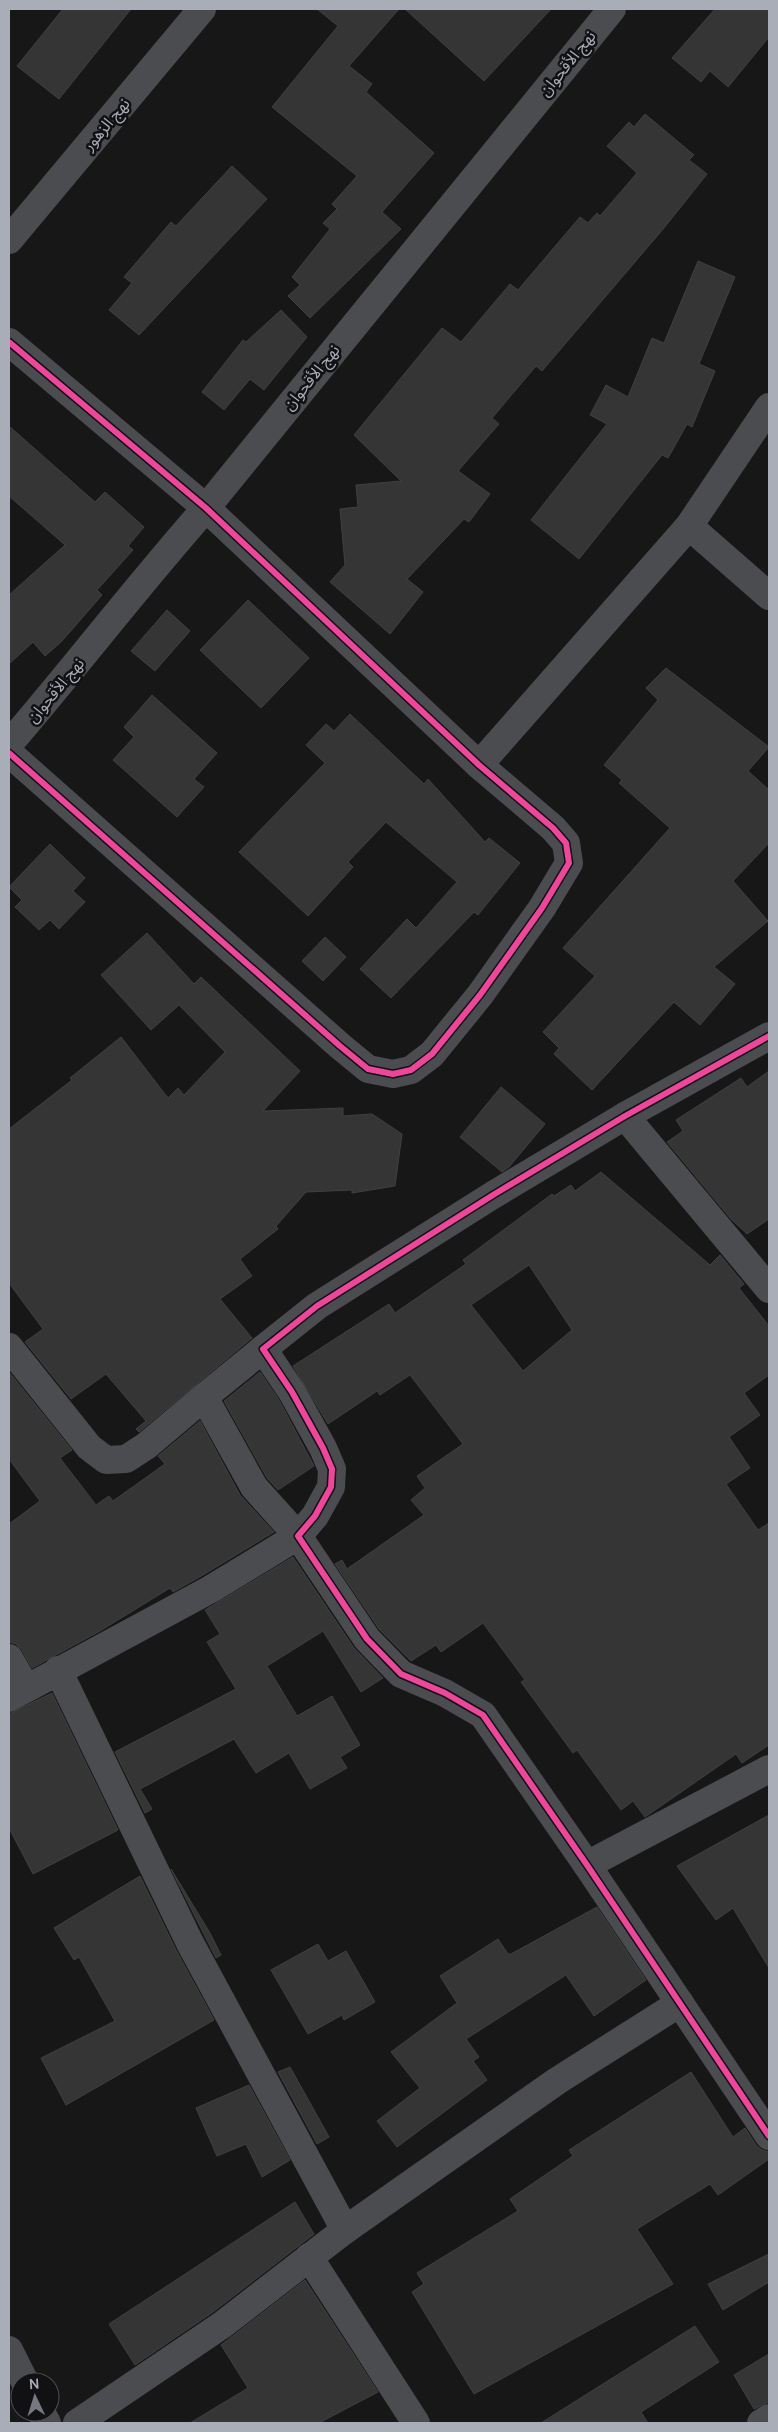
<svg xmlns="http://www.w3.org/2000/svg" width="778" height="2432" font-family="Manrope,'Noto Sans Arabic',sans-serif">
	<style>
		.building { fill: #353536; stroke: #3f4043; fill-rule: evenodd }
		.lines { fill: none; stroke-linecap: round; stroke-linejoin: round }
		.street { stroke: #4b4c50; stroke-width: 28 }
		.cycleway-casing { stroke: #111113; stroke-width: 9 }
		.cycleway { stroke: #ed469a; stroke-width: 6 }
		.labels { text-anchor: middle; stroke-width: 5; stroke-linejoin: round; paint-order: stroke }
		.street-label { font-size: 16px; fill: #a8adb8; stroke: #111113 }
	</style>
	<rect width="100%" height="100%" fill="#171717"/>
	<g class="building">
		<polygon points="63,9 131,9 59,99 17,66"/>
		<polygon points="317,9 399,9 349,66 372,84 366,92 434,153 382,212 401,229 310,318 288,296 300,285 292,277 330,229 323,223 337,209 332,204 357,176 272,107 338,26"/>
		<polygon points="405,9 551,9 484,81"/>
		<polygon points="715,9 769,9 769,37 728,87 710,71 701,82 672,58"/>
		<polygon points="645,114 694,155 689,160 707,174 664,228 542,371 536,366 492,418 499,424 458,471 490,494 469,522 464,519 407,579 423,592 390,634 330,582 345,565 340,509 358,507 356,485 401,481 354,435 442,328 461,342 510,284 518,290 580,217 588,223 597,213 600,216 637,173 607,146 629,122 634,127"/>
		<polygon points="232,166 267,199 139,335 109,310 132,283 124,277 171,222 176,226"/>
		<polygon points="698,261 735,277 699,364 715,371 692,427 687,424 668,458 662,455 579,559 531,520 607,424 590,415 606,385 628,397 652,338 664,343"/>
		<polygon points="281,310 307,337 264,390 250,379 224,410 202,392 243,340 246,342"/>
		<polygon points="9,426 95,502 105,492 144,527 128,546 133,550 97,590 102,595 62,641 45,656 33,642 9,664 9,595 65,545 9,496"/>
		<polygon points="248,600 309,658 261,708 200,650"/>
		<polygon points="167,610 190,631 155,671 131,651"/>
		<polygon points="666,668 769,747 748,771 769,790 769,843 733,881 768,921 714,967 735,984 700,1025 674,1002 592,1090 554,1054 559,1048 543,1032 595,976 563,948 670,828 619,783 622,780 604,765 658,700 646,688"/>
		<polygon points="152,695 217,753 194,779 204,787 177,817 113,760 134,737 124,727"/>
		<polygon points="350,714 424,784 428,779 485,842 489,838 520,863 478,915 474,912 391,998 360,969 407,919 416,928 457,882 386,822 348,862 353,867 308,916 239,852 325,763 306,745 326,724 334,731"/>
		<polygon points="50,844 85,878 73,891 85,902 59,929 50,920 39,930 15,907 22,900 9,887"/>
		<polygon points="147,933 194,984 201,977 300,1071 263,1111 343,1108 343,1116 372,1114 402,1134 395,1186 352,1193 352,1190 306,1192 276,1226 278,1229 240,1259 252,1276 220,1299 252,1338 139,1432 136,1429 146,1421 106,1374 71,1399 25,1342 43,1329 9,1283 9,1129 72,1080 70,1078 121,1037 168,1098 178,1088 184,1095 225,1052 179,1005 151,1030 101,975"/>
		<polygon points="325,937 346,957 323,981 302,961"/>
		<polygon points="769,1071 769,1219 747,1234 731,1219 667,1142 683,1131 676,1120 741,1078 747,1087"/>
		<polygon points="501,1087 545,1124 509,1167 502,1172 460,1137"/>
		<path d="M 601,1172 L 710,1265 L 720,1255 L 744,1284 L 739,1288 L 769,1326 L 769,1375 L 744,1393 L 760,1415 L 729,1437 L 750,1468 L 726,1484 L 758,1530 L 769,1523 L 769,1745 L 742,1763 L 736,1754 L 645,1817 L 633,1801 L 621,1810 L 577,1750 L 573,1753 L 521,1682 L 525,1680 L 483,1623 L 441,1652 L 436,1645 L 411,1661 L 379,1629 L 335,1564 L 342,1560 L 347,1569 L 424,1515 L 411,1500 L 425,1488 L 417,1476 L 463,1444 L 410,1375 L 380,1395 L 377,1391 L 328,1424 L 293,1366 L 389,1304 L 395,1313 L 466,1264 L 463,1260 L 552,1194 L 554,1196 L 571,1185 L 575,1191 ZM 529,1265 L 572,1330 L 523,1371 L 471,1305 Z"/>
		<polygon points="9,1372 72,1450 60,1458 96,1505 109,1496 113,1501 165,1464 158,1456 200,1421 240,1495 274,1532 203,1575 173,1592 170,1588 100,1631 32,1668 22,1650 16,1644 9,1642 9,1524 40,1501 9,1459"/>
		<polygon points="260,1372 279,1400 314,1466 278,1490 267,1478 224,1401"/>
		<polygon points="293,1557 354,1648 383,1678 361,1692 323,1631 267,1666 297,1716 332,1696 360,1745 340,1757 347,1768 310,1789 289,1753 256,1773 234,1739 140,1789 152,1809 145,1813 115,1752 236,1689 207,1642 220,1634 205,1610"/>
		<polygon points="52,1693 118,1830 33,1874 9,1828 9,1714"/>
		<polygon points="769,1815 769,1968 733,1908 716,1920 677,1866"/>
		<polygon points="171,1869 210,1933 221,1955 216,1958"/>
		<polygon points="140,1876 176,1950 214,2020 66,2105 41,2058 115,2021 79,1957 74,1960 54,1928"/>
		<polygon points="597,1907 646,1980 594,2016 566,1975 466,2039 479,2057 473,2061 487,2080 397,2147 377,2121 420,2088 391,2052 457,2003 440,1976 498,1939 508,1954 511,1954"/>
		<polygon points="318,1944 328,1961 346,1951 375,2002 344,2020 342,2015 308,2034 271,1970"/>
		<polygon points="290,2067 329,2137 317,2144 278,2072"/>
		<polygon points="691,2072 733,2137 745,2128 756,2145 762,2150 769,2152 769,2159 718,2195 710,2184 637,2229 673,2284 474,2394 412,2292 424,2284 417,2273 518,2211 510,2199 573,2156 569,2150"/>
		<polygon points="249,2085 290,2160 262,2177 246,2144 217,2156 196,2108"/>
		<polygon points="295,2202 314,2234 213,2312 135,2365 109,2324"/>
		<polygon points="769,2254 769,2282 723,2310 708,2284"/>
		<polygon points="305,2280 378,2392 319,2423 190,2423 248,2388 221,2345"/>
		<polygon points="695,2326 719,2362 641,2412 648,2423 541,2423"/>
		<polygon points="769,2354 769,2402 754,2409 734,2375"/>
	</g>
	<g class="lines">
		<g class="street">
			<polyline points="9,240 202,9"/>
			<polyline points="9,342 206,508 479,765 553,828 566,843 569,863 542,908 480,995 432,1054 411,1070 393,1074 368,1069 340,1046 9,753"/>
			<polyline points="689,526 769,596"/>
			<path d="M 9,744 C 76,666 138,585 206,508 L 612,9"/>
			<polyline points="479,765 689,526 769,407"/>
			<polyline points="769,1036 625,1116 493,1195 317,1306 263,1349 292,1392 323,1448 332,1469 331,1487 315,1516 298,1536 367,1639 401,1674 445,1693 483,1715 587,1865 769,2136"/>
			<polyline points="625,1116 769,1289"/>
			<polyline points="9,1347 89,1447 106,1460 126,1459 146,1446 204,1397 254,1487 298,1536 211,1589 9,1698"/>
			<polyline points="204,1397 263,1349"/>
			<polyline points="9,1658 26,1688"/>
			<polyline points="58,1670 190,1943 345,2230"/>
			<polyline points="587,1865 769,1769"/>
			<polyline points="309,2257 416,2423"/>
			<polyline points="9,2350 25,2382"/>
			<polyline points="41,2412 47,2423"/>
			<polyline points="77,2423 222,2325 345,2230 557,2081 680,2003"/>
			<polyline points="761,2423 769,2418"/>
		</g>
		<defs>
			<g id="cycleway">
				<polyline points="9,342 206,508 479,765 553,828 566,843 569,863 542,908 480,995 432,1054 411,1070 393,1074 368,1069 340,1046 9,753"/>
				<polyline points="769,1036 625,1116 493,1195 317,1306 263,1349 292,1392 323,1448 332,1469 331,1487 315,1516 298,1536 367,1639 401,1674 445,1693 483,1715 587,1865 769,2136"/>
			</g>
		</defs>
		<use href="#cycleway" class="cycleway-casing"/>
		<use href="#cycleway" class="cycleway"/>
	</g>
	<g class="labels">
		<g class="street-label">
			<text transform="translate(567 63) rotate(-51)" y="6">نهج الأقحوان</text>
			<text transform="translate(106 124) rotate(-50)" y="6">نهج الزهور</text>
			<text transform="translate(311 377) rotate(-51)" y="6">نهج الأقحوان</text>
			<text transform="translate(55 690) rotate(-50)" y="6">نهج الأقحوان</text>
		</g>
	</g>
	<rect width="778" height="2432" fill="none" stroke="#a8adb8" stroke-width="20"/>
	<g transform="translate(35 2397) rotate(356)"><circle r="24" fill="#111113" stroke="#4d4f55"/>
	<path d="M0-4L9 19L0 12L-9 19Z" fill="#757880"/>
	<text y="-8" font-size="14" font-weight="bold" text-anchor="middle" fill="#a8adb8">N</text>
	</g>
</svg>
